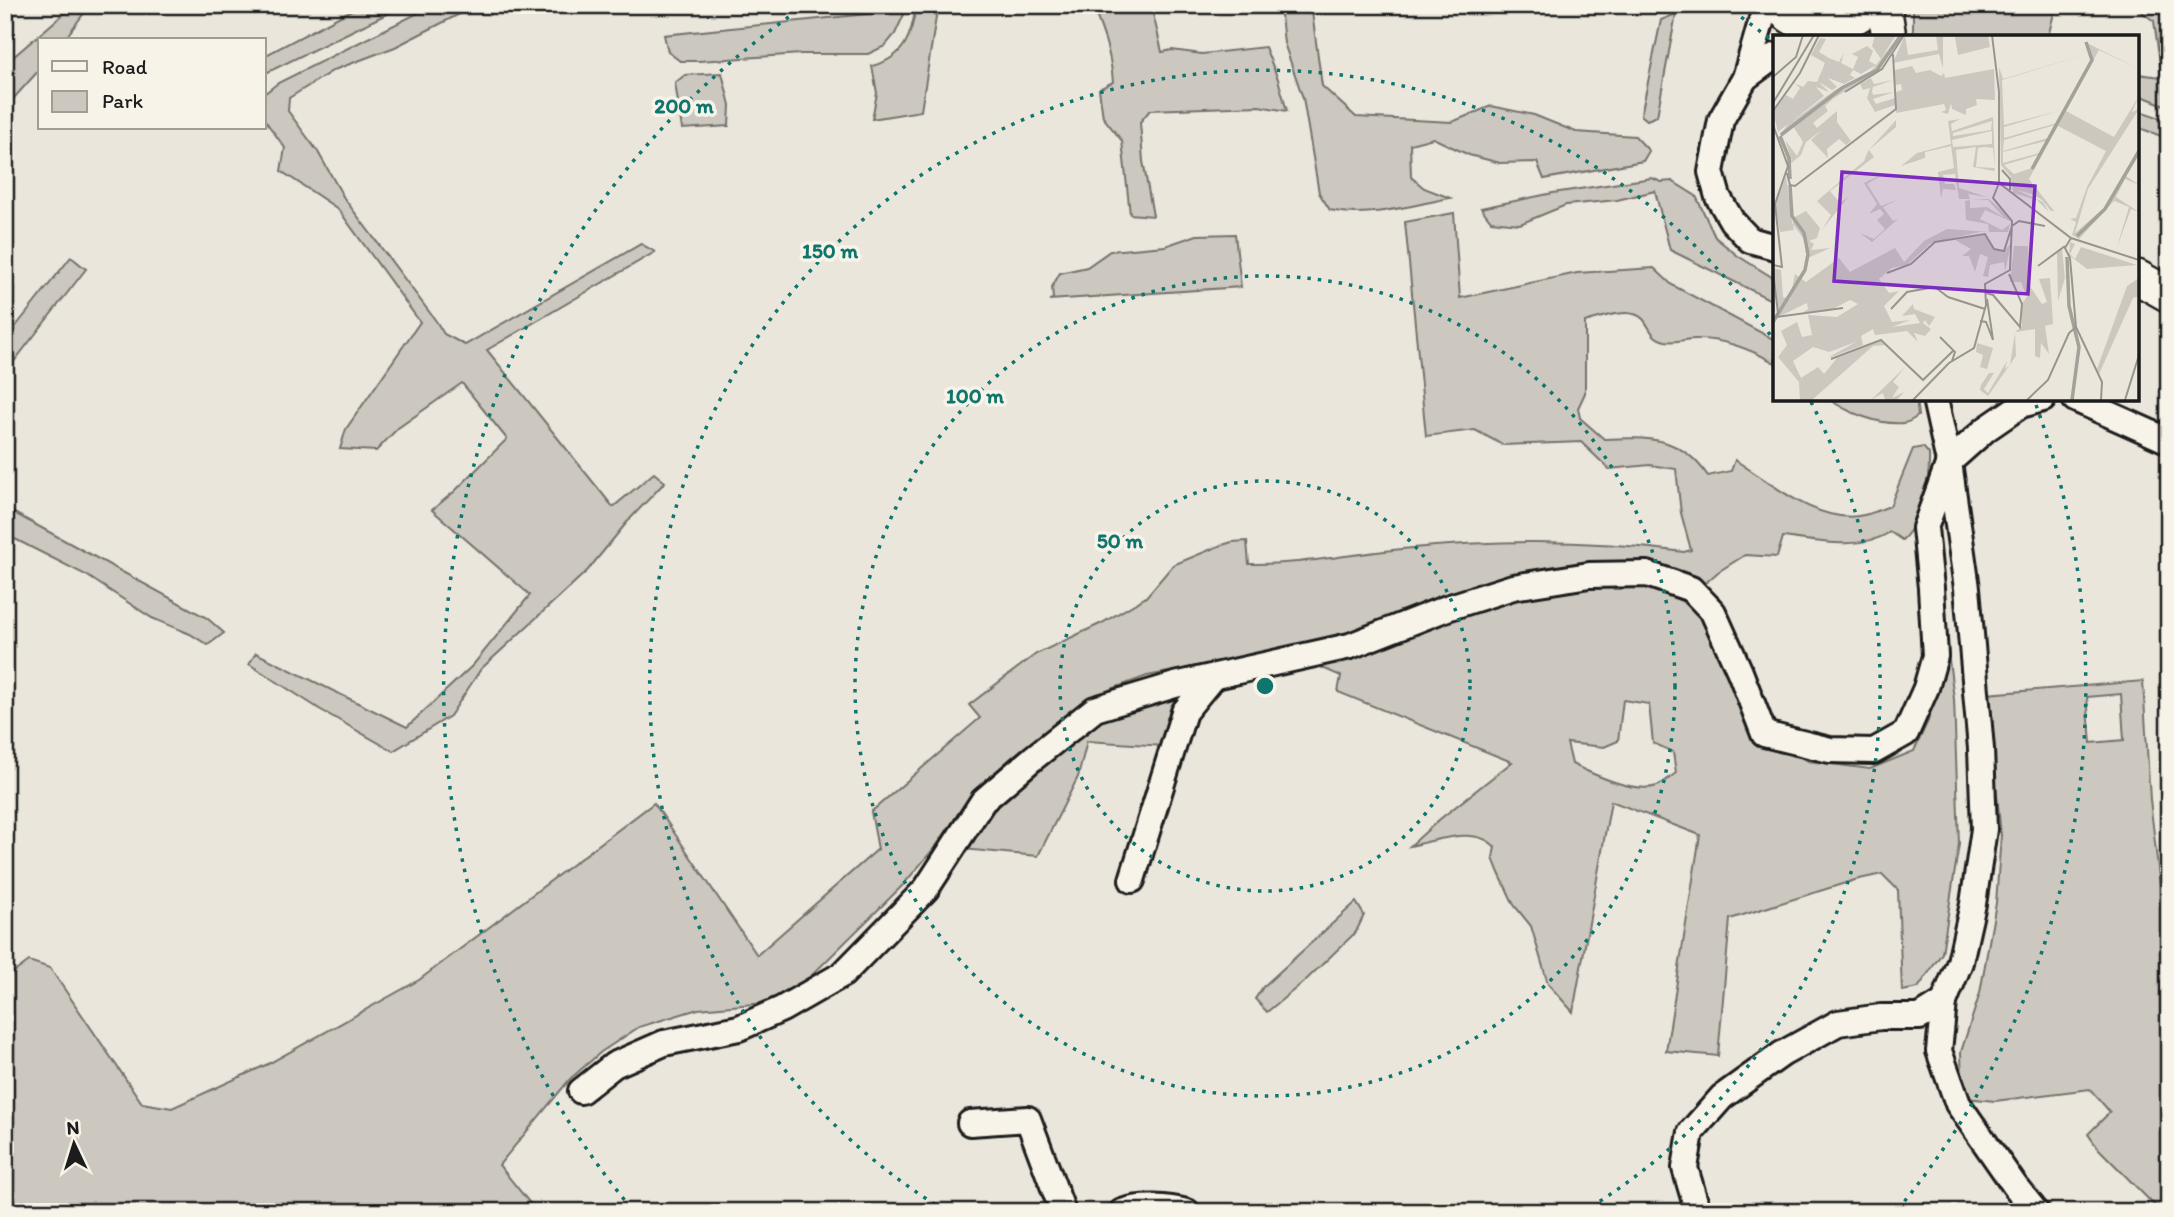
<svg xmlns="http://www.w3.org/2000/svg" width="2174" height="1217" font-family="Itim,sans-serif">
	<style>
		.green { fill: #ccc8c0; stroke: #74726e; stroke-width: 2; fill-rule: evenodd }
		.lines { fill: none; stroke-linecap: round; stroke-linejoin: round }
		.street-casing { stroke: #1c1c1c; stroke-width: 30 }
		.secondary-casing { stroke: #1c1c1c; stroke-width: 38 }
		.street { stroke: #f7f3e8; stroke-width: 24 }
		.secondary { stroke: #f7f3e8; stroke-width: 33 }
		.ring { fill: none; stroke: #0f766e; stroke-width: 3.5; stroke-dasharray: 3.5 7 }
		.inset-river { fill: none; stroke: #a3a19a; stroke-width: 3.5 }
		.inset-road { fill: none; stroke: #98958f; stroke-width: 2 }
		.view { fill: #7b2cbf; fill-opacity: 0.15; stroke: #7b2cbf; stroke-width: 3.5 }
		.inset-edge { fill: none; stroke: #1c1c1c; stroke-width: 3.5 }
		.centre { fill: #0f766e; stroke: #f7f3e8; stroke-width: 3.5 }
		.ring-label { font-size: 21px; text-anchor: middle; font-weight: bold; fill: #0f766e; stroke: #f7f3e8; stroke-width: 7; stroke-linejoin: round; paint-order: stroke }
	</style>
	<rect width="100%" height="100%" fill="#eae6dc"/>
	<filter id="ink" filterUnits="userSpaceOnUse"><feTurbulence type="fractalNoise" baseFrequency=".0143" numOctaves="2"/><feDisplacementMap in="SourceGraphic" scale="14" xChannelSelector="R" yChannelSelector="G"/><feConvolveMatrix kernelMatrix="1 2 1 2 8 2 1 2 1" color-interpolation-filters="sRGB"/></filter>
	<g filter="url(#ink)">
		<g class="green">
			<polygon points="74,5 90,5 64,40 40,40 40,69 5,108 5,64"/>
			<polygon points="361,5 405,5 264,74 264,56"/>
			<polygon points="434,5 475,6 395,47 334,70 289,98 288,111 318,152 344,198 436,321 444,334 465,345 641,244 655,252 487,350 613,507 654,473 665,482 628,521 588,570 481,669 450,716 393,751 321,710 249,664 256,653 407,727 473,665 530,595 432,510 455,491 507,439 462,383 398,428 376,451 340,449 346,429 420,322 338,209 281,171 285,148 264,119 264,94 278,83"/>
			<path d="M 916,5 L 938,5 L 921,111 L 872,119 L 877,93 L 872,66 C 905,58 912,35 916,5 Z"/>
			<path d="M 1092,5 L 1151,5 L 1162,52 L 1172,50 L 1202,54 L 1265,47 L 1278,79 L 1287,111 L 1259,106 L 1150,110 L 1140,122 L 1143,161 L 1153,216 L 1130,214 L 1122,141 L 1103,117 L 1099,89 L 1113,82 C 1111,53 1103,32 1092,5 Z"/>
			<path d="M 1280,5 L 1311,5 L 1322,86 L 1356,117 L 1452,122 L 1491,106 L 1534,115 L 1576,132 L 1635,136 L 1649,151 L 1643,161 L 1544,179 L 1537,162 L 1500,163 L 1469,155 L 1433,138 L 1410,144 L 1411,177 L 1424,188 L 1450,198 C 1412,205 1369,219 1330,210 L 1319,193 L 1303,98 L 1284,43 Z"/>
			<polygon points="1913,5 2008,5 2025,11 2027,5 2056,5 2048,37 1913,37"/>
			<polygon points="2132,5 2169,5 2169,107 2137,94 2137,74 2162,77 2154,21"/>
			<polygon points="906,10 895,34 885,46 868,54 801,54 699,61 680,61 668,52 664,35"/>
			<polygon points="1676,14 1657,116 1647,120 1641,115 1661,20"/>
			<polygon points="722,73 730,105 729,126 682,129 675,83 685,75"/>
			<polygon points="2137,110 2169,121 2169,139 2137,127"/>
			<polygon points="1652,178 1661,182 1672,181 1696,196 1715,237 1738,256 1775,279 1775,302 1670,250 1655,191 1617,200 1566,205 1520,224 1491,221 1481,208 1553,193"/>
			<path d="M 1454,213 L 1460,298 L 1577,273 L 1654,268 L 1672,285 L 1775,340 L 1775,363 C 1752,350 1725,339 1698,339 C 1688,338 1675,343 1665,341 C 1650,337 1651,328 1643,319 C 1630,306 1600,318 1585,322 L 1585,393 L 1578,408 L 1580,418 L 1604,439 C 1648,437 1681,436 1708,476 L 1731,471 L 1735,460 C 1770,482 1819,526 1864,515 C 1873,513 1881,509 1890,506 L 1913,449 L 1923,447 L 1929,454 C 1930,480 1922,522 1902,540 L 1890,532 C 1861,551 1816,541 1783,537 L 1777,557 L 1745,555 L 1718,572 L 1702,586 L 1653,565 L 1599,562 L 1501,582 L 1334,641 L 1147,676 L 1109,690 L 1056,723 L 1011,758 L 975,791 L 936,846 L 903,885 L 800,987 L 765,1003 L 698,1009 L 639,1027 L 601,1052 L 570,1079 L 499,1165 L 537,1212 L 5,1212 L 5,979 L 29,961 L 50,968 L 142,1103 L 172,1108 L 268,1064 L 419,980 L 654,803 L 757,955 L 878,849 L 871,812 L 980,718 L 969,705 L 1036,654 L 1102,623 L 1146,597 L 1173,565 L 1219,546 L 1232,542 L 1247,541 L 1249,564 C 1301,565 1351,554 1402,549 C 1497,539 1590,539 1684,552 L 1691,550 L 1681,513 L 1676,469 L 1650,465 L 1609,469 L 1581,442 L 1503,445 L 1475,430 L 1426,436 L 1405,222 Z"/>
			<polygon points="1235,234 1241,287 1049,300 1053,299 1052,287 1060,273 1087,267 1110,251 1165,246 1197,235"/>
			<polygon points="71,257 86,269 5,373 5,340"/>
			<path d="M 1829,399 L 1916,399 L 1918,416 C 1913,419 1909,423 1903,423 C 1879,425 1848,413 1829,399 Z"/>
			<polygon points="5,508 207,618 224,633 208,645 190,634 152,618 86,575 7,535"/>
			<path d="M 1588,583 L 1649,584 L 1691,606 L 1710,633 L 1764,734 L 1808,761 L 1870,769 L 1914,751 L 1928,721 L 1943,655 L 1948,652 L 1954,699 L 1959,844 L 1942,953 L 1918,988 L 1902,991 L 1898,890 L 1882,874 L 1855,880 L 1730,919 L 1718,1056 L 1666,1051 L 1700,835 L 1611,801 L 1573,1012 L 1548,984 L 1531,926 L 1514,905 L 1499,873 L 1493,858 L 1495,847 C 1476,825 1435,841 1410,846 L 1440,819 L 1512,762 L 1338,692 L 1341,676 L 1318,666 C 1383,651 1440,619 1503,597 C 1529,589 1561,588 1588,583 ZM 1623,700 L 1649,704 L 1653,743 L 1673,752 L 1676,773 C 1670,777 1663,784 1657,786 C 1634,794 1592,774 1572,764 L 1567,743 L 1604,747 L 1618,741 Z"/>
			<path d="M 2143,681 L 2150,800 L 2169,963 L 2169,1212 L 2161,1212 L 2097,1147 L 2088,1134 L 2110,1112 L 2090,1089 L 1995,1101 L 1965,1098 L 1962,1084 L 1961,1052 L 1980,993 L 1996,903 L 2001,835 L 1987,694 ZM 2121,694 L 2124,740 L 2091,743 L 2087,697 Z"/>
			<polygon points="1177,692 1180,700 1164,746 1087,741 1078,777 1038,856 962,849 1007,791 1076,735 1117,710"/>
			<polygon points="1356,902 1364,915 1356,932 1306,980 1267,1012 1255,999 1263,987"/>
		</g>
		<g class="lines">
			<defs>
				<g id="street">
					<polyline points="1766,5 1745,78 1721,120 1711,172 1718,197 1732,221 1750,240 1775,247"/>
					<polyline points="1745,78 1775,56"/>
					<polyline points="2075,399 2169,441"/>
					<polyline points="1132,880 1184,712 1212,678"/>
					<polyline points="1944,1002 1939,1051 1958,1104 2015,1186 2036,1212"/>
					<polyline points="581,1091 614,1065 664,1043 739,1028 782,1009 843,974 926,889 983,801 1032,759 1095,709 1175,685 1350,646 1447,608 1513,587 1589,575 1647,574 1691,589 1713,612 1740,672 1764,734 1830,750 1874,751 1906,733 1926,688 1935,656 1931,588 1925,528 1949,462 1986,429 2021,405 2043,399"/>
					<polyline points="970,1123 1028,1119 1063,1212"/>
					<path d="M 1122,1212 C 1141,1205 1168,1207 1187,1212"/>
					<polyline points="1698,1212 1685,1168 1691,1132 1722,1097 1782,1054 1838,1023 1881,1017 1920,1017 1944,1002 1960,962 1973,904 1984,829 1981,749 1967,588 1949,462 1935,399"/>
				</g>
				<g id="secondary">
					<path d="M 1778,5 C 1802,35 1846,30 1871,5"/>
					<polyline points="1884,5 1889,37"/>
					<polyline points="2137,277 2169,295"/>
				</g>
			</defs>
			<use href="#street" class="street-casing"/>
			<use href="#secondary" class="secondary-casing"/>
			<use href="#street" class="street"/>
			<use href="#secondary" class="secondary"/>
		</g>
	</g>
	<g class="ring">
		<circle cx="1265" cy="686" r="205"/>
		<circle cx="1265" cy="686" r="410"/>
		<path d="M944 1210A615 615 0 1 1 1775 342M1811 402A615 615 0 0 1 1586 1210"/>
		<path d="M631 1208A821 821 0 0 1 806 5M1724 5A821 821 0 0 1 1770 39M2036 405A821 821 0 0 1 1899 1208"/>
	</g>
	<g transform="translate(1773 35)">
		<rect width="366" height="366" fill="#eae6dc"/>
		<path d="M 102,0 L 123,0 L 108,24 L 99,11 ZM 127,0 L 106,36 L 61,63 L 52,71 L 55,76 L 40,88 L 44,93 L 64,76 L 64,87 L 78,106 L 73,110 L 66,104 L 54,114 L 55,123 L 38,105 L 49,95 L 33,107 L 28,120 L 16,130 L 8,106 L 19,126 L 12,105 L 24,121 L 30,107 L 20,91 L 6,102 L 63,58 L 99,39 L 110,28 L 94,40 L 55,62 L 6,101 L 15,89 L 5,97 L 0,77 L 13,60 L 20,64 L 27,53 L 21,48 L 30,52 L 35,46 L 44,47 L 52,28 L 38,20 L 47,3 L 53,4 L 46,17 L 56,23 L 66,27 L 71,18 L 68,28 L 80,34 L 85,22 L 79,19 L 94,11 L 100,16 L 96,26 L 103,30 L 88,39 L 80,35 L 77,40 L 82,43 L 71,49 L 55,43 L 64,52 L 59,55 L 46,47 L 56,57 L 43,52 L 51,61 L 17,88 L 62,55 L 98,36 ZM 132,0 L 135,20 L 165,15 L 163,0 L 215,0 L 217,12 L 185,20 L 182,2 L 170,2 L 170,33 L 166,19 L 120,28 ZM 312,7 L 366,34 L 326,15 L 293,76 L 341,102 L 366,61 L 359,77 L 366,74 L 315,154 L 302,198 L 333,171 L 366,114 L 353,141 L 366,150 L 352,144 L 343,162 L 366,177 L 358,174 L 343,215 L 356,172 L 341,166 L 306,204 L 299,200 L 303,187 L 297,184 L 303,183 L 314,152 L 333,116 L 285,91 L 256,144 L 281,176 L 278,176 L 269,165 L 259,159 L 244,155 L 270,167 L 276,177 L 264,165 L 240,158 L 238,142 L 228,130 L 226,32 L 230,44 L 314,19 L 229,45 L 231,90 L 289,75 L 231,92 L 231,103 L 284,88 L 318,25 ZM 282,90 L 275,103 L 230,116 L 231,105 ZM 273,106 L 266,118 L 230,128 L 230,117 ZM 265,120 L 259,133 L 241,139 L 231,130 ZM 139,31 L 143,38 L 157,35 L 168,41 L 171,38 L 172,43 L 221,34 L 222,65 L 203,64 L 204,70 L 193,74 L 193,80 L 179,74 L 178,68 L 175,79 L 168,77 L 173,75 L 171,69 L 123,78 L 123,57 L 129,55 L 128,49 L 122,50 L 122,35 ZM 98,43 L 101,49 L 120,45 L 100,52 L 99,56 L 100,60 L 121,57 L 100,64 L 103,69 L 122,63 L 122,70 L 102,77 L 94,63 L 97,53 L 90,55 L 87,49 ZM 220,82 L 222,132 L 220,113 L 212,112 L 205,113 L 203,132 L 222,133 L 221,136 L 200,132 L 203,112 L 183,115 L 186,153 L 214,162 L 195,159 L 197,164 L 186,164 L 182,139 L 170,140 L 172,149 L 181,149 L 183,155 L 170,154 L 168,163 L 165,137 L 181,133 L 178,111 L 152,117 L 152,123 L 128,131 L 144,118 L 178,109 L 175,86 L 187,84 L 178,89 L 179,96 ZM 219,86 L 218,95 L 180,101 L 180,98 ZM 219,96 L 219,109 L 180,112 L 179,105 ZM 123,85 L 123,92 L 96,115 L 101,122 L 57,156 L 67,168 L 75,162 L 49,195 L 58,180 L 44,166 L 91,126 L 95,116 ZM 110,139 L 94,149 L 108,171 L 126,164 L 110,172 L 120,186 L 125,184 L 99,207 L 87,198 L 101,204 L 112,194 L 104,185 L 111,179 L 107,174 L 96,179 L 104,169 L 91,148 ZM 13,141 L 21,195 L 7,197 L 2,169 ZM 17,154 L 20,183 L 33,176 L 47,193 L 44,203 L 36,206 L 41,209 L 38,215 L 57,213 L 35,223 L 32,216 L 36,211 L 19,188 ZM 216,164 L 231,177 L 237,186 L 212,175 L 207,184 L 229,195 L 237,189 L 235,197 L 207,197 L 158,208 L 134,230 L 119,233 L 106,244 L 116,258 L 126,256 L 111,271 L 119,287 L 137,285 L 119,292 L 147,288 L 142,279 L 129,281 L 140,269 L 141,274 L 162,282 L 156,291 L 152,285 L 150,288 L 158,294 L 152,301 L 141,298 L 145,307 L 134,296 L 102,300 L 100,294 L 88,301 L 90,310 L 61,321 L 56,322 L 83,307 L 56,317 L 40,312 L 20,326 L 28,343 L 45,332 L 51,339 L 64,323 L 108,306 L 112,310 L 100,311 L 39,365 L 27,365 L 26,347 L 5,322 L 14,310 L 8,296 L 24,287 L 29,302 L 39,300 L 35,280 L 64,282 L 85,269 L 77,265 L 56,276 L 29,278 L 35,274 L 34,268 L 5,282 L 0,233 L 8,235 L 10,262 L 17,264 L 22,239 L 33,247 L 66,223 L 77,237 L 122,213 L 131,227 L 151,206 L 174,194 L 216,197 L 215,189 L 193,185 L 192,166 L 197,165 L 197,173 L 214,172 L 230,182 L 215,165 L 199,165 ZM 212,200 L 221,214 L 230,217 L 238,208 L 232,237 L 231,227 L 217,230 L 215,242 L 210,241 L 215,222 L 207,219 L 202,237 L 196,221 L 189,221 L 198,214 L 182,205 ZM 297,207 L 302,209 L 297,219 L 302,224 L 308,212 L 364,230 L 314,234 L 296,220 ZM 241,211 L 255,211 L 256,250 L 269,269 L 274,267 L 266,244 L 277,243 L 280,289 L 272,291 L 276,319 L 268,308 L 267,323 L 262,321 L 262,294 L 242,297 L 249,291 L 249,268 L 254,262 L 248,247 L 237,247 ZM 289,214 L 292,243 L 285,266 L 284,218 ZM 366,243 L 366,261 L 360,263 L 326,339 L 324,334 L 354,251 ZM 242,298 L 243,321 L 215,361 L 207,355 L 208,350 L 216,338 L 221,338 L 211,354 L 215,358 L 234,326 L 232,334 L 237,330 ZM 204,308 L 220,313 L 214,334 L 207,332 L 210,320 L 203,317 ZM 132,332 L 120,347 L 126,352 L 119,363 L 131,357 L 124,365 L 112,365 L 110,358 L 98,365 Z" fill="#ccc8c0" fill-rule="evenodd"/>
		<path class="inset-river" d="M 8,100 L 69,53 L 104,35 L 128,0M 7,101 L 16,123 L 17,144M 259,134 L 319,25 L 313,7M 304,201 L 332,174 L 366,116M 294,222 L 296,271 L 306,312 L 299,365M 0,287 L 32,235 L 35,219 L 31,198 L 19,181 L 17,150"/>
		<path class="inset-road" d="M 219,0 L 226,57 L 226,148 L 298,203 L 366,225M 0,42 L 23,22 L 30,0M 72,57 L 109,34 L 131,0M 0,68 L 41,0M 0,76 L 27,38 L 46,0M 0,90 L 15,131 L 2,169 L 9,232 L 0,230M 229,135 L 237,144 L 237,155M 14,138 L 17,150 L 22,151 L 123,74 L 120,19M 298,203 L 292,213 L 297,223 L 303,292 L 329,347 L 328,365M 265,231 L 292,211M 0,237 L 5,278 L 0,285M 114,238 L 138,229 L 162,207 L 212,199 L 221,214 L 231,216 L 239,191 L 246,186 L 272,191M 213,258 L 220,260 L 247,292 L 249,269 L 236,239M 118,274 L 134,257 L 162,252 L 175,262 L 212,274M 4,282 L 70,273M 207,286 L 213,287 L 220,305 L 214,264M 167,302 L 182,317 L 179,326M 58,324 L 108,305 L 150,345 L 181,315M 140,365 L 176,328 L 201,313 L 213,270 L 212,249 L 237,235 L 239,186 L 220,163 L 226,148M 254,365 L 275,345 L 296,298 L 303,292M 352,365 L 366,320"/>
		<path class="view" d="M 69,137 L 262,151 L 255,259 L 61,246 Z"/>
		<rect width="366" height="366" class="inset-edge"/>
	</g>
	<circle cx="1265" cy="686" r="10" class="centre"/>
	<g class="ring-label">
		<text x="684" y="113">200 m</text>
		<text x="830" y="258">150 m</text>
		<text x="975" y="403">100 m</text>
		<text x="1120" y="548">50 m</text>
	</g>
	<rect width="2174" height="1217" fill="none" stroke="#f7f3e8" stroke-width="28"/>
	<rect x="14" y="14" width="2146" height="1189" fill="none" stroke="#1c1c1c" stroke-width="2.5" filter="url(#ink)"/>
	<rect x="38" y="38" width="228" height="91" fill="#f7f3e8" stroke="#9f9d96" stroke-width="2"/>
	<rect x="52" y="61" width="35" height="10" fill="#f7f3e8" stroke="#9f9d96" stroke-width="2"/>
	<text x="102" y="74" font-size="21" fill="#1c1c1c">Road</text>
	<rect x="52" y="91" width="35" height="21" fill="#ccc8c0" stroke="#9f9d96" stroke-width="2"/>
	<text x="102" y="108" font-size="21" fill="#1c1c1c">Park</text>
	<g transform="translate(74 1144) rotate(356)" stroke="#f7f3e8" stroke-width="5" paint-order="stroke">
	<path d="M0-5L12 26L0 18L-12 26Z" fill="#1c1c1c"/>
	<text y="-10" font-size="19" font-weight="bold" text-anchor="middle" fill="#1c1c1c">N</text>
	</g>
</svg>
